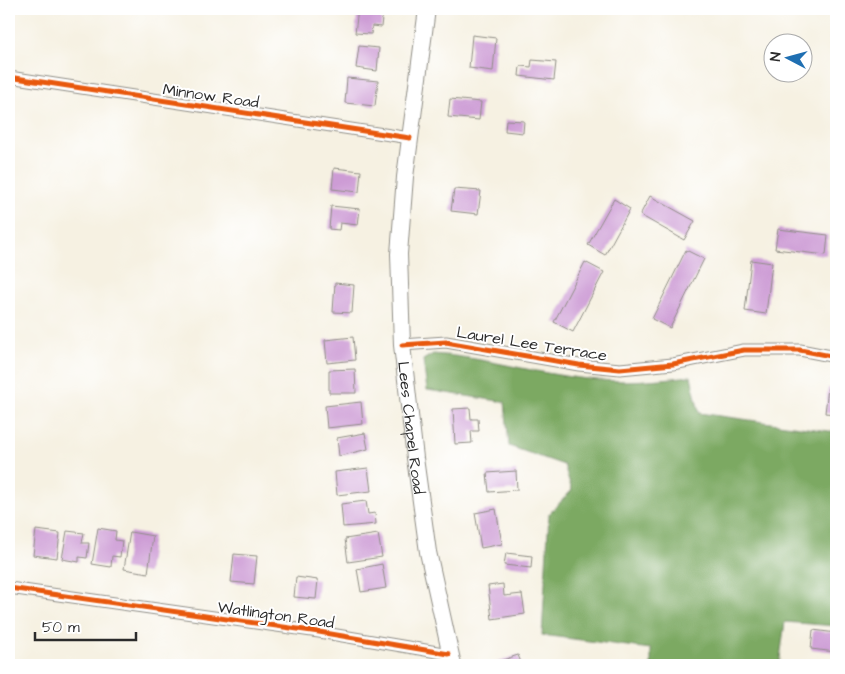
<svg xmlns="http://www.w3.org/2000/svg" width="845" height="674" font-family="'Architects Daughter',sans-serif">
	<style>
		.forest { fill: #7ba962; stroke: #536a46 }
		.building { fill: #cd9cd5 }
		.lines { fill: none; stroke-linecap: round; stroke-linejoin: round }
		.street-casing { stroke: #908e86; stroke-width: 13 }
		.secondary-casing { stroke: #908e86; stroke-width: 18 }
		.street { stroke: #fff; stroke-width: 11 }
		.secondary { stroke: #fff; stroke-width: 16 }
		.cycleway-casing { stroke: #fff; stroke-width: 8 }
		.cycleway { stroke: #e8590c; stroke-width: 5 }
		.labels { text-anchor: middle; stroke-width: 4; stroke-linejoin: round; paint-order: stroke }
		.street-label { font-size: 16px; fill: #2b2b2b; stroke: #fff }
	</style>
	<rect width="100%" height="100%" fill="#fff"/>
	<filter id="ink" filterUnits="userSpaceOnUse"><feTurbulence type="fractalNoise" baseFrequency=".02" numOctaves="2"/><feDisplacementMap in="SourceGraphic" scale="10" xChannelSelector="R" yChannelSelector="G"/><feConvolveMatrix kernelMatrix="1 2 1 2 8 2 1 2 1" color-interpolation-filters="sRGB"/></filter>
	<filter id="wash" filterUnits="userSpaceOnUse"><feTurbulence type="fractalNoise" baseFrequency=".0096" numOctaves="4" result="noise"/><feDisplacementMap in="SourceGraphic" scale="20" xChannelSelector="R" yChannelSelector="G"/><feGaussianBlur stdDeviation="1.12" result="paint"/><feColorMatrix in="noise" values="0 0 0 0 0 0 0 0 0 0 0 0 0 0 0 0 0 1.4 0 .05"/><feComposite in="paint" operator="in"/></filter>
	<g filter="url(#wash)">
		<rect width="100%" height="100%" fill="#f6f1e2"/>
		<path class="forest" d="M 433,354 C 485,357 536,374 588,379 C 622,383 656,380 691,376 L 699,413 L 836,432 L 836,626 L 785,622 L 779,665 L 651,665 L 651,649 L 542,635 L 549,514 L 572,490 L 564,465 L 509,446 L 505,402 L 427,390 L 423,360 Z"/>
		<g id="blocks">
			<g class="building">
				<polygon points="358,9 383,9 381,27 372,26 371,34 355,33"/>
				<polygon points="751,9 780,9 780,13 751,10"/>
				<polygon points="472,35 496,38 493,71 469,68"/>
				<polygon points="359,46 379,48 377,71 356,68"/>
				<polygon points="532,60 556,62 554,80 519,76 520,66 531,67"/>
				<polygon points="347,78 378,81 375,106 345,103"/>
				<polygon points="450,99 481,102 479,120 448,117"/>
				<polygon points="506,120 524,121 523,133 505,131"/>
				<polygon points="334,168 361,171 359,192 332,189"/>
				<polygon points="454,189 481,191 478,214 451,211"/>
				<polygon points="650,196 695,221 684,240 640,215"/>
				<polygon points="614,199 630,209 605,255 588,245"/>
				<polygon points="331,206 360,209 358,225 340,223 339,230 329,229"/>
				<polygon points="778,229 828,235 826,255 775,249"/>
				<polygon points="686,250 704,259 670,328 652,319"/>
				<polygon points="751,260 772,263 766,314 745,311"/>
				<polygon points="585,262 604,272 573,332 554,322"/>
				<polygon points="335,283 354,285 352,313 333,312"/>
				<polygon points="353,337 355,360 327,363 325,340"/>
				<polygon points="355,369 356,393 329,393 329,370"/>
				<polygon points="828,388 836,389 836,414 825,413"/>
				<polygon points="361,402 363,424 327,428 325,406"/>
				<polygon points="470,408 471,419 478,419 479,431 471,431 472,443 455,444 453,409"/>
				<polygon points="365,433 368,449 339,456 337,438"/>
				<polygon points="9,457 12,457 10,478 9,478"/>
				<polygon points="368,468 371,491 337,495 335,472"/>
				<polygon points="516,471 517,490 489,492 487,473"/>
				<polygon points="366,501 368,514 375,513 376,524 343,527 341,504"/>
				<polygon points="496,509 502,544 481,548 475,513"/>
				<polygon points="98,528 116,531 115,540 122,541 120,557 112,556 111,567 92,564"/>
				<polygon points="36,530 60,533 57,558 33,555"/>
				<polygon points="67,531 84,533 82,543 89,543 87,558 79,557 79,562 62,559"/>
				<polygon points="130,532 153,536 148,573 124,569"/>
				<polygon points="378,534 382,557 348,562 345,539"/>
				<polygon points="506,553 532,556 531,568 504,565"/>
				<polygon points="234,554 257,556 254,584 231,582"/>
				<polygon points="382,564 386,588 361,592 357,569"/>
				<polygon points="296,577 318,580 316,599 294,597"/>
				<polygon points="503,584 504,596 522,594 525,614 492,619 488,586"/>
				<polygon points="813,630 836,633 836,652 811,649"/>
				<polygon points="518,655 522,665 499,665 497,662"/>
			</g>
		</g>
	</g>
	<g filter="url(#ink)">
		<use href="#blocks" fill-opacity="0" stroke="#908e86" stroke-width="1"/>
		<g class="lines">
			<defs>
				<g id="street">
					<polyline points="9,77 410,138"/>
					<polyline points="402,345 446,342 579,365 620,369 673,364 744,350 800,350 836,357"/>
					<polyline points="9,588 319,632 449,654"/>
				</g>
				<g id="secondary">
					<path id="s1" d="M 427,9 L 405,177 L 399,254 L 402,345 L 415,458 L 428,552 L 453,665"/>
				</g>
			</defs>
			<use href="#street" class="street-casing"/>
			<use href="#secondary" class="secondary-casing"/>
			<use href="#street" class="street"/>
			<use href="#secondary" class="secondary"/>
			<defs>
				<g id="cycleway">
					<polyline points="9,77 410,138"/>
					<polyline points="402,345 446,342 579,365 620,369 673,364 744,350 800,350 836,357"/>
					<polyline points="9,588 319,632 449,654"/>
				</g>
			</defs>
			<use href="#cycleway" class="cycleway-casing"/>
			<use href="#cycleway" class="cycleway"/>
		</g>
	</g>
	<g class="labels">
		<g class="street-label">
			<text transform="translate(211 95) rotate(8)" y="6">Minnow Road</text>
			<text transform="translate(532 343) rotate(9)" y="6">Laurel Lee Terrace</text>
			<text dy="6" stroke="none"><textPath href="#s1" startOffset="421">Lees Chapel Road</textPath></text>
			<text transform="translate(276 614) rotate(8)" y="6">Watlington Road</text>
		</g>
	</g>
	<rect width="845" height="674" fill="none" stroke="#fff" stroke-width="30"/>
	<g transform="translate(788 58) rotate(276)"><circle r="24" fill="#ffffff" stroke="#aaaaaa"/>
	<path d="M0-4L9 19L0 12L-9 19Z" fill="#1f6fb2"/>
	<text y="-8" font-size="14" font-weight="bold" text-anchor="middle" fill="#2b2b2b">N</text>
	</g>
	<path d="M35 632v8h101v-8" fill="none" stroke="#2b2b2b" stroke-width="2.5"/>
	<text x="42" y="632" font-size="15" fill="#2b2b2b" stroke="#ffffff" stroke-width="4" paint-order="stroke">50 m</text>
</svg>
